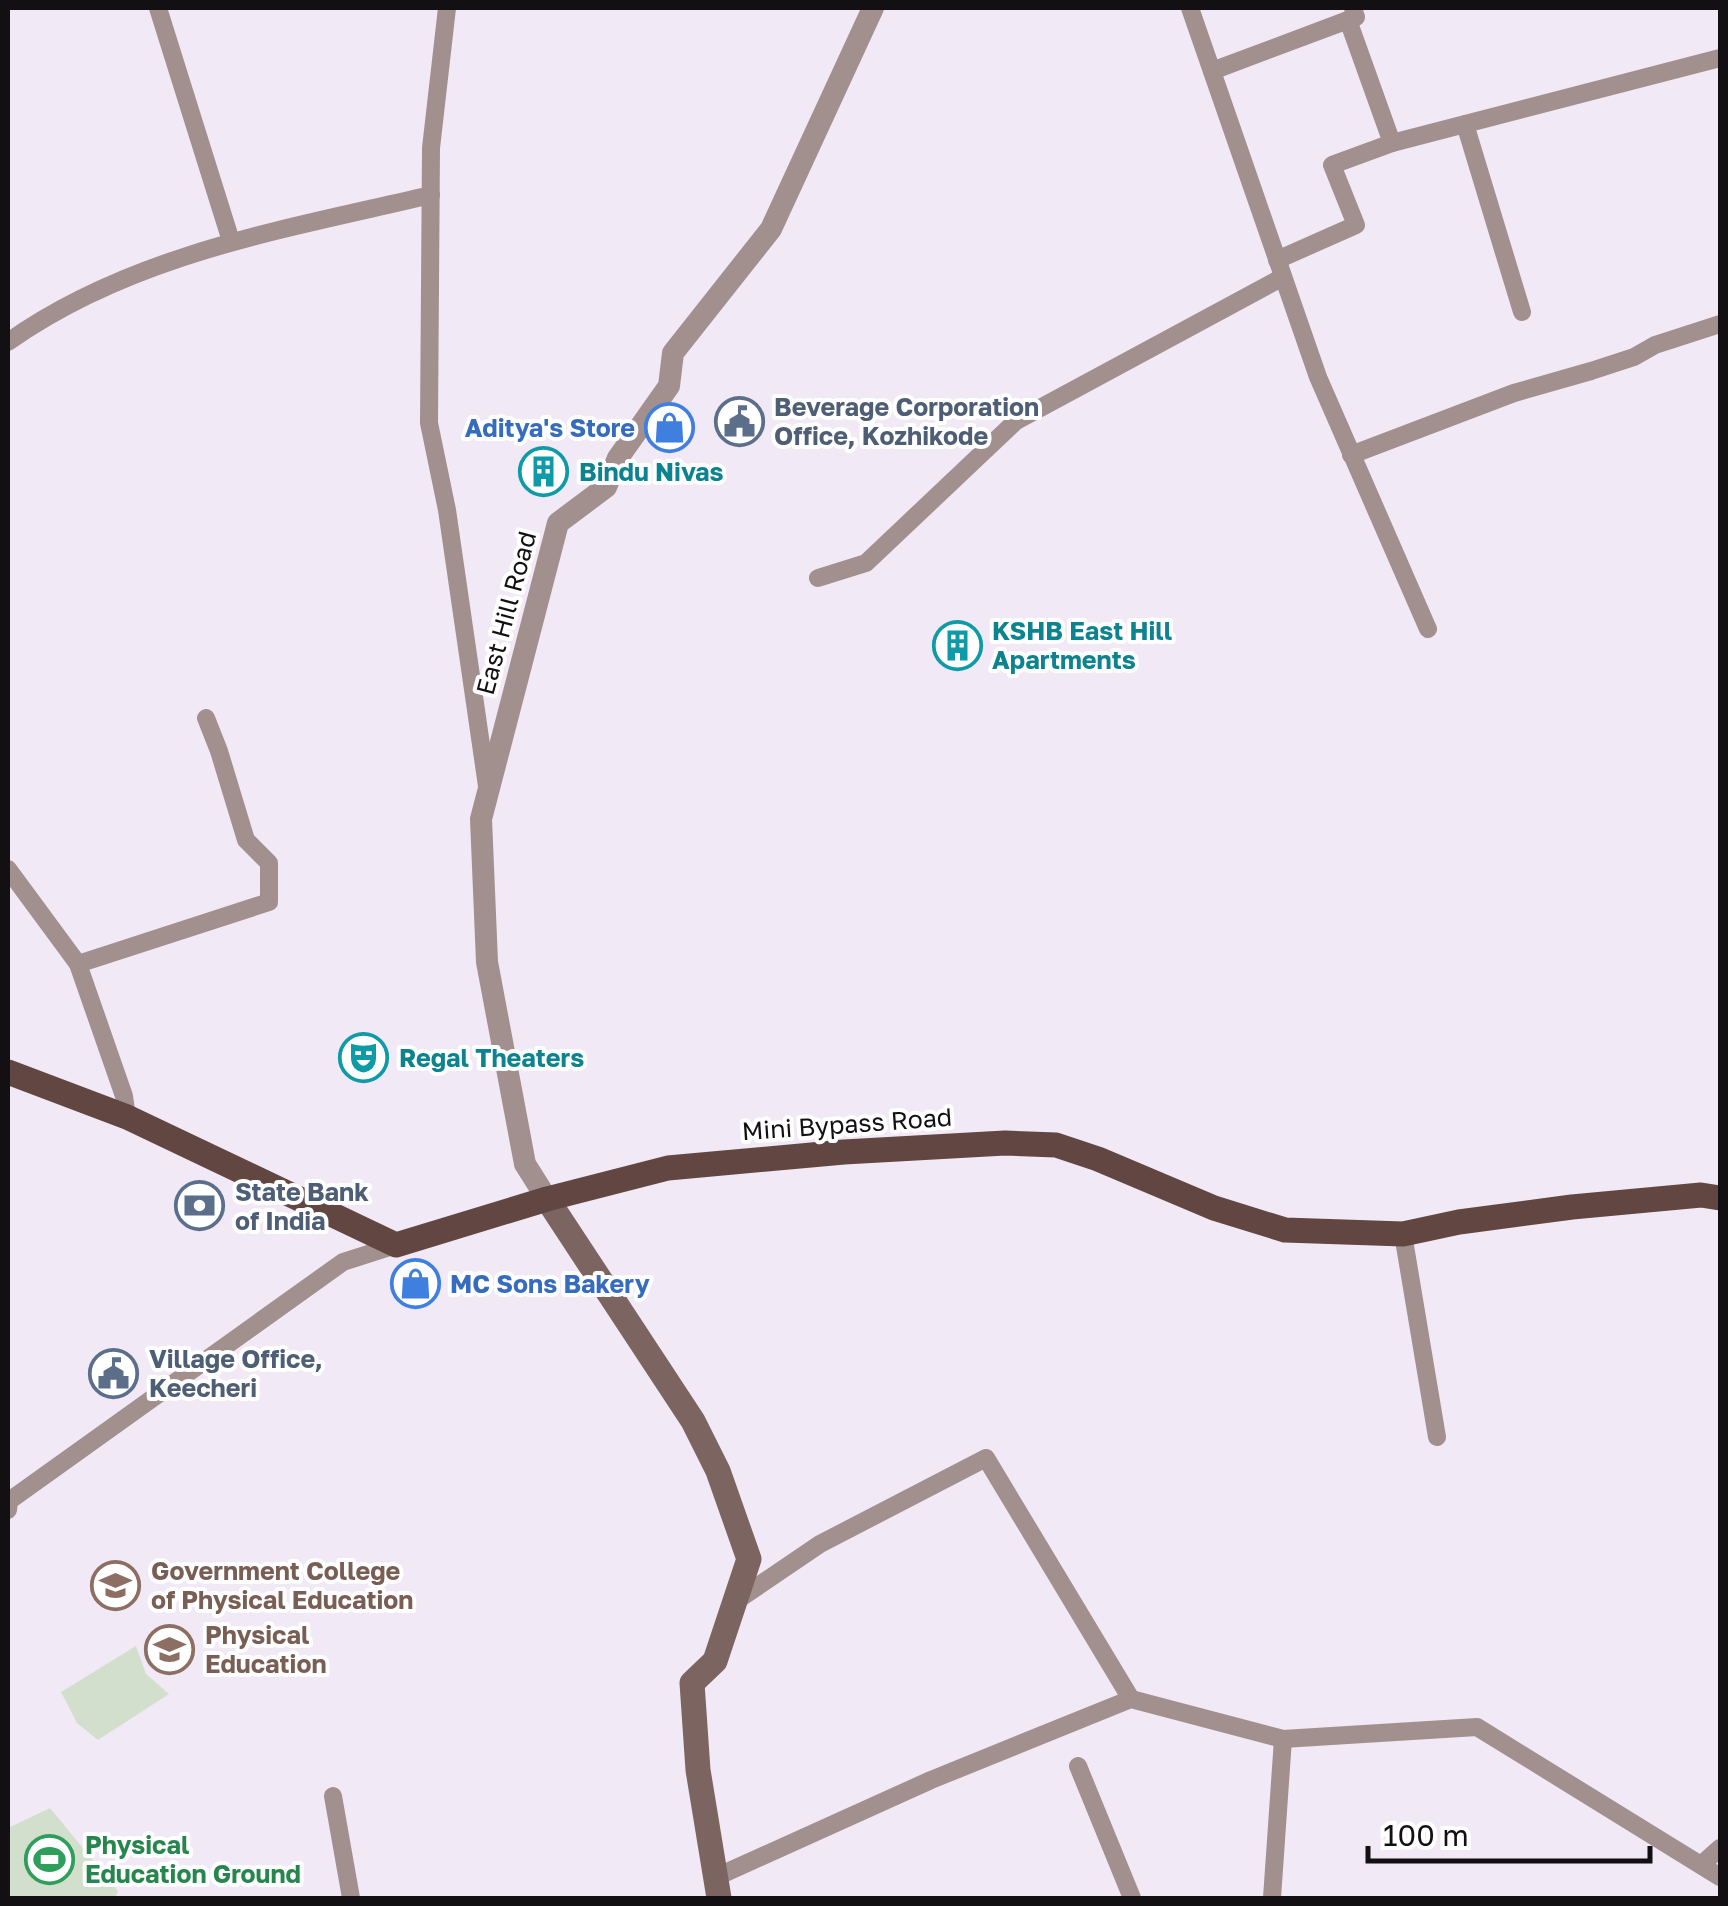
<svg xmlns="http://www.w3.org/2000/svg" width="1728" height="1906" font-family="'Golos Text',sans-serif">
	<style>
		.garden { fill: #d3dfcd }
		.lines { fill: none; stroke-linecap: round; stroke-linejoin: round }
		.minor { stroke: #a1908e; stroke-width: 18 }
		.tertiary { stroke: #a1908e; stroke-width: 22 }
		.secondary { stroke: #7c6561; stroke-width: 25 }
		.primary { stroke: #614642; stroke-width: 25 }
		.labels { text-anchor: middle; stroke-width: 8; stroke-linejoin: round; paint-order: stroke }
		.service-label { font-size: 25px; font-weight: bold; fill: #4e5e75; stroke: #fff; text-anchor: start }
		.shop-label { font-size: 25px; font-weight: bold; fill: #366cbe; stroke: #fff; text-anchor: end }
		.culture-label { font-size: 25px; font-weight: bold; fill: #0d838f; stroke: #fff; text-anchor: start }
		.street-label { font-size: 25px; fill: #131014; stroke: #fff }
		.education-label { font-size: 25px; font-weight: bold; fill: #785e54; stroke: #fff; text-anchor: start }
		.leisure-label { font-size: 25px; font-weight: bold; fill: #27864d; stroke: #fff; text-anchor: start }
	</style>
	<rect width="100%" height="100%" fill="#f1e9f5"/>
	<g class="garden">
		<polygon points="136,1646 146,1674 169,1694 98,1740 77,1723 61,1692"/>
		<polygon points="50,1808 118,1891 115,1898 8,1898 8,1828"/>
	</g>
	<g class="lines">
		<g class="minor">
			<polyline points="158,8 231,241"/>
			<polyline points="447,8 431,148 429,423 447,510 487,786"/>
			<polyline points="1190,8 1318,377 1428,629"/>
			<polyline points="1212,71 1356,17 1353,8"/>
			<polyline points="1465,124 1522,312"/>
			<polyline points="1392,143 1720,58"/>
			<polyline points="1277,260 1356,225 1332,165 1392,143 1348,20"/>
			<path d="M 8,342 C 132,254 286,229 431,195"/>
			<polyline points="1351,455 1514,393 1591,371 1634,357 1655,345 1720,324"/>
			<polyline points="818,578 866,563 1016,421 1283,277"/>
			<polyline points="8,869 78,964"/>
			<polyline points="127,1117 124,1096 78,964 269,902 269,863 246,840 219,751 206,718"/>
			<polyline points="1403,1234 1437,1437"/>
			<polyline points="8,1510 9,1501 343,1262 396,1245"/>
			<polyline points="736,1601 820,1544 986,1458 1131,1699"/>
			<polyline points="1078,1766 1132,1898"/>
			<polyline points="333,1796 351,1898"/>
			<polyline points="1701,1865 1720,1848"/>
			<polyline points="714,1878 931,1780 1131,1699 1283,1739 1477,1727 1720,1877"/>
			<polyline points="1272,1898 1283,1739"/>
		</g>
		<polyline class="tertiary" points="547,1199 525,1164 487,962 481,819 558,523 606,487 618,458 669,386 673,353 771,229 873,8"/>
		<polyline class="secondary" points="547,1199 693,1421 718,1471 749,1559 715,1661 692,1683 698,1770 719,1898"/>
		<polyline class="primary" points="8,1072 127,1117 396,1245 547,1199 668,1168 844,1152 1005,1143 1056,1145 1098,1159 1214,1208 1285,1230 1403,1234 1459,1222 1572,1207 1701,1195 1720,1198"/>
	</g>
	<defs>
		<symbol id="civic-ring" viewBox="-11 -11 22 22"><circle r="9.5" fill="#fff" stroke="#5c6f8a" stroke-width="1.5"/><path d="M-.6-6.5H3V-4.5H.6V-3L4-1V1h2V6H-6V1h2V-1L-.6-3ZM-1.2 2.5V6h2.4V2.5Z" fill="#5c6f8a"/></symbol>
		<symbol id="shop-ring" viewBox="-11 -11 22 22"><circle r="9.5" fill="#fff" stroke="#3f7fe0" stroke-width="1.5"/><path d="M-5-2.5h2.3a2.7 3.5 0 0 1 5.4 0H5L5.5 6h-11ZM-1.5-2.5h3a1.5 2.3 0 0 0-3 0Z" fill="#3f7fe0"/></symbol>
		<symbol id="building-ring" viewBox="-11 -11 22 22"><circle r="9.5" fill="#fff" stroke="#0f9aa8" stroke-width="1.5"/><path d="M-4-6H4V6H1V3H-1V6H-4ZM-2.5-4.3h1.7v1.8h-1.7ZM.8-4.3h1.7v1.8H.8ZM-2.5-1h1.7V.8h-1.7ZM.8-1h1.7V.8H.8Z" fill="#0f9aa8"/></symbol>
		<symbol id="theatre-ring" viewBox="-11 -11 22 22"><circle r="9.5" fill="#fff" stroke="#0f9aa8" stroke-width="1.5"/><path d="M-5-5.5Q0-4 5-5.5V0Q5 5 0 6Q-5 5-5 0ZM-3.3-2.5H-1v1.5H-3.3ZM1-2.5H3.3v1.5H1ZM-2.8 1Q0 5.5 2.8 1Z" fill="#0f9aa8"/></symbol>
		<symbol id="bank-ring" viewBox="-11 -11 22 22"><circle r="9.5" fill="#fff" stroke="#5c6f8a" stroke-width="1.5"/><path d="M-6-4H6V4H-6ZM0-2.3a2.3 2.3 0 1 0 0 4.6a2.3 2.3 0 1 0 0-4.6Z" fill="#5c6f8a"/></symbol>
		<symbol id="university-ring" viewBox="-11 -11 22 22"><circle r="9.5" fill="#fff" stroke="#8d6e63" stroke-width="1.5"/><path d="M0-5L7-2L0 1L-7-2ZM-4 1L0 2.5L4 1V4Q0 6-4 4Z" fill="#8d6e63"/></symbol>
		<symbol id="stadium-ring" viewBox="-11 -11 22 22"><circle r="9.5" fill="#fff" stroke="#2e9e5b" stroke-width="1.5"/><path d="M0-5a6.5 5 0 1 0 0 10a6.5 5 0 1 0 0-10ZM-3.5-1.8h7v3.6h-7Z" fill="#2e9e5b"/></symbol>
	</defs>
	<g fill-rule="evenodd">
		<use href="#civic-ring" x="712" y="394" width="55" height="55"/>
		<use href="#shop-ring" x="642" y="400" width="55" height="55"/>
		<use href="#building-ring" x="516" y="444" width="55" height="55"/>
		<use href="#building-ring" x="930" y="618" width="55" height="55"/>
		<use href="#theatre-ring" x="336" y="1030" width="55" height="55"/>
		<use href="#bank-ring" x="172" y="1178" width="55" height="55"/>
		<use href="#shop-ring" x="388" y="1256" width="55" height="55"/>
		<use href="#civic-ring" x="86" y="1346" width="55" height="55"/>
		<use href="#university-ring" x="88" y="1558" width="55" height="55"/>
		<use href="#university-ring" x="142" y="1622" width="55" height="55"/>
		<use href="#stadium-ring" x="22" y="1832" width="55" height="55"/>
	</g>
	<g class="labels">
		<g class="service-label">
			<text x="774" y="416">Beverage Corporation<tspan x="774" dy="29">Office, Kozhikode</tspan></text>
			<text x="235" y="1201">State Bank<tspan x="235" dy="29">of India</tspan></text>
			<text x="149" y="1368">Village Office,<tspan x="149" dy="29">Keecheri</tspan></text>
		</g>
		<g class="shop-label">
			<text x="635" y="437">Aditya's Store</text>
			<text x="450" y="1293" text-anchor="start">MC Sons Bakery</text>
		</g>
		<g class="culture-label">
			<text x="579" y="481">Bindu Nivas</text>
			<text x="992" y="640">KSHB East Hill<tspan x="992" dy="29">Apartments</tspan></text>
			<text x="399" y="1067">Regal Theaters</text>
		</g>
		<g class="street-label">
			<text transform="translate(506 613) rotate(-75)" y="9">East Hill Road</text>
			<text transform="translate(847 1124) rotate(-4)" y="9">Mini Bypass Road</text>
		</g>
		<g class="education-label">
			<text x="151" y="1580">Government College<tspan x="151" dy="29">of Physical Education</tspan></text>
			<text x="205" y="1644">Physical<tspan x="205" dy="29">Education</tspan></text>
		</g>
		<g class="leisure-label">
			<text x="85" y="1854">Physical<tspan x="85" dy="29">Education Ground</tspan></text>
		</g>
	</g>
	<rect width="1728" height="1906" fill="none" stroke="#131014" stroke-width="20"/>
	<path d="M1368 1846v15h282v-15" fill="none" stroke="#131014" stroke-width="5"/>
	<text x="1383" y="1846" font-size="30" fill="#131014" stroke="#ffffff" stroke-width="8" paint-order="stroke">100 m</text>
</svg>
